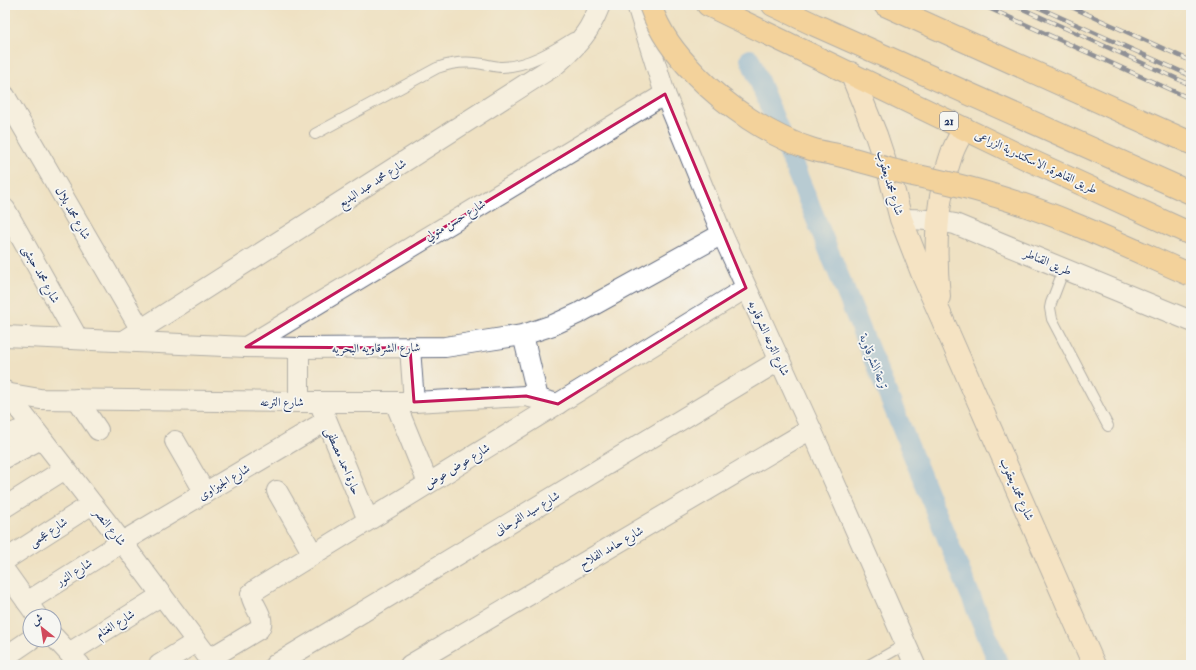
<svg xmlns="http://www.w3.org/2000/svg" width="1196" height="670" font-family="'IM FELL Double Pica',Amiri,serif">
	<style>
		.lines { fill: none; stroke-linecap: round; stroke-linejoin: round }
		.canal { stroke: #75afe5; stroke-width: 20 }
		.lane-casing { stroke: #656d81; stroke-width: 12 }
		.street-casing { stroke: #656d81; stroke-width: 22 }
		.secondary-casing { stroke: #656d81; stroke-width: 24 }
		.highway-casing { stroke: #656d81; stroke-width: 24 }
		.lane { stroke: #fff; stroke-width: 10 }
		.street { stroke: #fff; stroke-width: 20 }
		.secondary { stroke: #fde5c4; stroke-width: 22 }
		.highway { stroke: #f9bf6c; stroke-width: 22 }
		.rail-casing { stroke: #1b2f5e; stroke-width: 4.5 }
		.rail { stroke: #f6f6f2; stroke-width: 3; stroke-dasharray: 9; stroke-linecap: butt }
		.highway-bridge-casing { stroke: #656d81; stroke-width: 24; stroke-linecap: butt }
		.highway-bridge { stroke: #f9bf6c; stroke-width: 22 }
		.marked { fill: none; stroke: #c2185b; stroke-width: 3; stroke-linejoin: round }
		.labels { text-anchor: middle; stroke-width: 3.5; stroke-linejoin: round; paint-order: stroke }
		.shield { fill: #f6f6f2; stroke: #5d6b8a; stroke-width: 1 }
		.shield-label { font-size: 11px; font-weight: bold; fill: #1b2f5e }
		.street-label { font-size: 12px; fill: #1b2f5e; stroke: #f6f6f2 }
		.water-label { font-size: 13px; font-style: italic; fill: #365586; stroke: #f6f6f2 }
	</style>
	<rect width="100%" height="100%" fill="#f6f6f2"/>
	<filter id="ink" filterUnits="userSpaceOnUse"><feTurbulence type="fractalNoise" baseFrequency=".025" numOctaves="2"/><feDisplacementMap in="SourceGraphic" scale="8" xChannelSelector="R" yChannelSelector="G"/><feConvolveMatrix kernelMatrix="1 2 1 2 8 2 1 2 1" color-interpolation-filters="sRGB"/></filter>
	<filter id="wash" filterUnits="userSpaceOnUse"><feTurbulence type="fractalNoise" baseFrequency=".012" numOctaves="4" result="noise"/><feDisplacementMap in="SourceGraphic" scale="16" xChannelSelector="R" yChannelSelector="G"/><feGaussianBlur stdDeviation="0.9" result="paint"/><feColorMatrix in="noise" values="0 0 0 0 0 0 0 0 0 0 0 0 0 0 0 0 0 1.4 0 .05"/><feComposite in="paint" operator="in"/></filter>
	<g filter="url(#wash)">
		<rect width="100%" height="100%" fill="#efe1c3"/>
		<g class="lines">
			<polyline class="canal" points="750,59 999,665"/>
		</g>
	</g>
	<g filter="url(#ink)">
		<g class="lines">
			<defs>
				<g id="lane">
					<path d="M 315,134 L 437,68 C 453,62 467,61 483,64 C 489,65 496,67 502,67 C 528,66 551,52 573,38"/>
					<polyline points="1064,269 1051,303 1050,308 1052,319 1108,426"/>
					<polyline points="869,665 906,644"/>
				</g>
				<g id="street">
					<polyline points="637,5 665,94 722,234 811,429 915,665"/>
					<polyline points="5,96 141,330"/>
					<polyline points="5,209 78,339"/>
					<path d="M 901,219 C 920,219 937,220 955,224 L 1191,321"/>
					<polyline points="523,335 538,398"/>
					<polyline points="5,336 246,347 299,348 445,347 483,341 523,335 553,325 579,313 722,234"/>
					<path d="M 123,341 L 554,66 C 567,55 580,43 589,28 C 593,21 597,13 600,5"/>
					<polyline points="246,347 665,94"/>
					<polyline points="410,348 414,402"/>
					<polyline points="5,391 122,542 214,665"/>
					<polyline points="5,393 40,399 299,402 414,402 526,396 558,404"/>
					<polyline points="77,399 98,430"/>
					<polyline points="299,402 299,348"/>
					<polyline points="395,402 428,483"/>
					<polyline points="322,409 368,520"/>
					<polyline points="5,436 32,426"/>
					<polyline points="175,441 205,493"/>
					<polyline points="5,458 41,439"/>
					<polyline points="277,491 313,554"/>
					<polyline points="5,507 65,469"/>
					<polyline points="5,560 92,504"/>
					<polyline points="5,571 37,616"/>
					<polyline points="27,602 122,542 326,421"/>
					<polyline points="54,637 80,665"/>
					<polyline points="69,653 162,595"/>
					<polyline points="5,657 30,640"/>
					<path d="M 209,659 L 259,629 C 267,618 252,606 251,594 L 257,589 L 746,288"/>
					<polyline points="159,665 196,642"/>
					<polyline points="275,665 780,360"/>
					<polyline points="410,665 811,429"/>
				</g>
				<g id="secondary">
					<polyline points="851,73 876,135 890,177 901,219 924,278 940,314 1094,665"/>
					<path d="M 939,297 C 934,249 936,201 951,156 C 954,146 960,137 964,128"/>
				</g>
				<g id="highway">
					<polyline points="708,5 1025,158 1191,234"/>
					<polyline points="773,5 815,25 1191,193"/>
					<polyline points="885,5 1191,143"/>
				</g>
			</defs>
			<use href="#lane" class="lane-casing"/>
			<use href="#street" class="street-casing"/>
			<use href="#secondary" class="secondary-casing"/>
			<use href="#highway" class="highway-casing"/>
			<use href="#lane" class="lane"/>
			<use href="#street" class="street"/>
			<use href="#secondary" class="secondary"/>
			<use href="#highway" class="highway"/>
			<defs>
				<g id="rail">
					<polyline points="982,5 1191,99"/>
					<polyline points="1014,5 1191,85"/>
					<polyline points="1033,5 1191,76"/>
					<polyline points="1067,5 1191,61"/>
				</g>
			</defs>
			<use href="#rail" class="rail-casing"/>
			<use href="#rail" class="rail"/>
			<defs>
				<path id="highway-bridge" d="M 650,5 C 660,34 675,53 696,75 C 726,106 769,136 811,149 C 820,152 829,153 838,155 C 858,160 877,166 896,171 C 930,179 963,185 996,196 C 1063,216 1127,247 1191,275"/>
			</defs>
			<use href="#highway-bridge" class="highway-bridge-casing"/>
			<use href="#highway-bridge" class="highway-bridge"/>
		</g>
	</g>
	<path d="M0 0H1196V670H0ZM 665,94 L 746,288 L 558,404 L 526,396 L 414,402 L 410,348 L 246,347 Z" fill="#efe1c3" fill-opacity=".55" fill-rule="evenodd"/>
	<path class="marked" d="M 665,94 L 746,288 L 558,404 L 526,396 L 414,402 L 410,348 L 246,347 Z"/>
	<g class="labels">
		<rect class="shield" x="940" y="112" width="18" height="18" rx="3"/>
		<g class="shield-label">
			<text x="949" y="125">21</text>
		</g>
		<g class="street-label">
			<text transform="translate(1036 162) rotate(25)" y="4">طريق القاهرة, الاسكندرية الزراعى</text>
			<text transform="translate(372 183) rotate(-33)" y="4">شارع محمد عبد البديع</text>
			<text transform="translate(890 183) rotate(73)" y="4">شارع محمد يعقوب</text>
			<text transform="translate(73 213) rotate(60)" y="4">شارع محمد بلال</text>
			<text transform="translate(455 220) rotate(-31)" y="4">شارع حسن متولي</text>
			<text transform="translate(1048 262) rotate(23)" y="4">طريق القناطر</text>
			<text transform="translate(41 274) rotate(61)" y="4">شارع محمد حبشى</text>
			<text transform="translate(769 338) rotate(65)" y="4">شارع الترعه الشرقاويه</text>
			<text transform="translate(376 348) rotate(-1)" y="4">شارع الشرقاويه البحريه</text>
			<text x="282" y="406">شارع الترعه</text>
			<text transform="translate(343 461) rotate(67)" y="4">حارة احمد مصطفى</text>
			<text transform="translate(457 466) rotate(-32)" y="4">شارع عوض عوض</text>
			<text transform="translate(224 482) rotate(-31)" y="4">شارع الجيزاوى</text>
			<text transform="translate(1017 489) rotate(66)" y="4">شارع محمد يعقوب</text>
			<text transform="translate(527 513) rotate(-31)" y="4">شارع سيد الفرحانى</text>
			<text transform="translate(110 527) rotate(52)" y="4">شارع النصر</text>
			<text transform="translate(48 532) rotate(-33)" y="4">شارع عجمى</text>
			<text transform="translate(611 547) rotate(-30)" y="4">شارع حامد الفلاح</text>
			<text transform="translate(74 572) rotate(-32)" y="4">شارع النور</text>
			<text transform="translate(115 624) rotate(-32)" y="4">شارع الغنام</text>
		</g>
		<g class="water-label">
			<text transform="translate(875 362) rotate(68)" y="5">ترعة الشرقاوية</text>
		</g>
	</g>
	<rect width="1196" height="670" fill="none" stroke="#f6f6f2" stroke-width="20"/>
	<g transform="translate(42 628) rotate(330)"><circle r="19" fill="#f6f6f2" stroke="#9ea6b7"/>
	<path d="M0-3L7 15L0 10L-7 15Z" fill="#d1495b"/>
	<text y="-6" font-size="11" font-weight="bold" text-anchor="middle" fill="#1b2f5e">ش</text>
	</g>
</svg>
